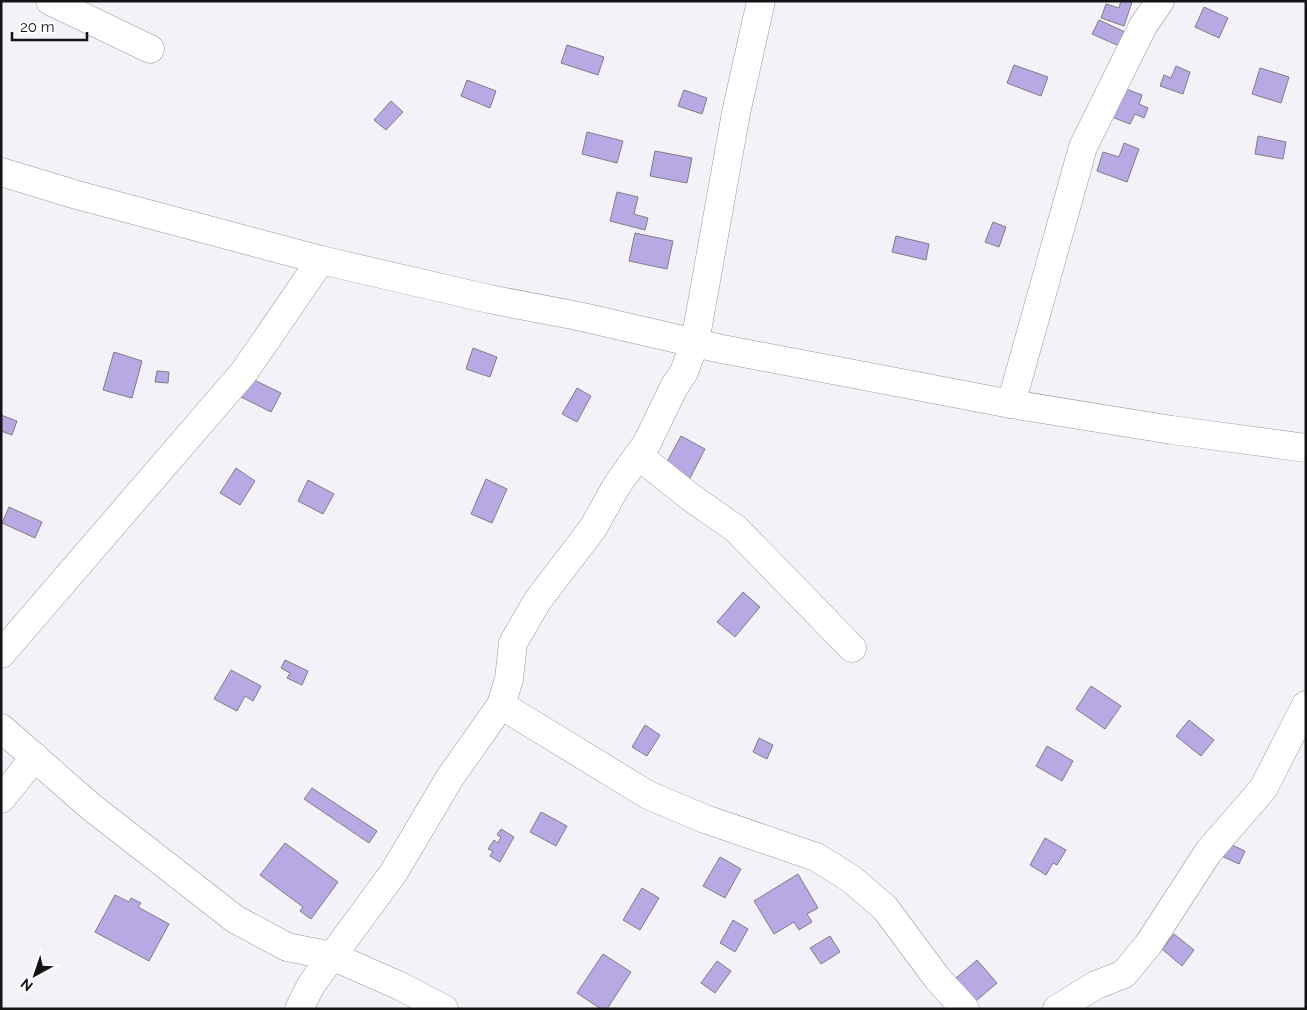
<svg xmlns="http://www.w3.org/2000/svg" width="1307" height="1010" font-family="Raleway,sans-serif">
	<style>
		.building { fill: #b8a9e4; stroke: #7f7e83 }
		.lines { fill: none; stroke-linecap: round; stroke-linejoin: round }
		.minor-casing { stroke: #98979c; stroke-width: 29 }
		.minor { stroke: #fff; stroke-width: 28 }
	</style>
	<rect width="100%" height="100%" fill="#f3f2f8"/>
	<g class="building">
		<polygon points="1121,1 1132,2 1124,26 1101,18 1106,4 1119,8"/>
		<polygon points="1204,7 1228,18 1219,38 1195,27"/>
		<polygon points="1099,20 1125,32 1119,46 1092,34"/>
		<polygon points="567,45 604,57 598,75 561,63"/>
		<polygon points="1014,65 1048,77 1041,96 1007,83"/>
		<polygon points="1176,66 1190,72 1183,94 1160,86 1164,75 1171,78"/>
		<polygon points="1260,68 1289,77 1281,103 1252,94"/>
		<polygon points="467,80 496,91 490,108 461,96"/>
		<polygon points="1121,87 1142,95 1139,104 1148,108 1144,118 1135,114 1130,124 1109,116"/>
		<polygon points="684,90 707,98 702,114 678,106"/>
		<polygon points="391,101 403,112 386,130 374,120"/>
		<polygon points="587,132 623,141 617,163 582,154"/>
		<polygon points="1258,136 1286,142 1283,159 1255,154"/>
		<polygon points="1124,143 1139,149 1127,182 1097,171 1103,152 1119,157"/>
		<polygon points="655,151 692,158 687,183 650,176"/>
		<polygon points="617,192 638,197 634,214 648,218 645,230 610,221"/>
		<polygon points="993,222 1006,227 999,247 985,242"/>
		<polygon points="635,233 673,241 667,269 629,261"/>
		<polygon points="896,236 929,244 926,260 892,252"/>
		<polygon points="473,348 497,357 490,377 466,369"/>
		<polygon points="114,352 142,361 132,398 103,390"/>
		<polygon points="157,371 169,372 168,383 155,382"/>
		<polygon points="250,378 281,393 271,412 241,397"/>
		<polygon points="577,388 591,396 577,422 562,414"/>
		<polygon points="1,415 17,421 12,435 1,431"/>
		<polygon points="681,436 705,449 688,482 663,469"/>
		<polygon points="236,468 255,481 240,505 220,493"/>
		<polygon points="486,479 507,489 492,523 471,514"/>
		<polygon points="308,480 334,494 323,514 298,501"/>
		<polygon points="9,507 42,522 35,538 2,523"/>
		<polygon points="743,592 760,607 735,637 717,622"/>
		<polygon points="285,660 308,671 302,685 287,678 290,673 281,668"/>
		<polygon points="231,670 261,686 253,701 245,696 237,711 214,699"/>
		<polygon points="1091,686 1121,706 1105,729 1076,709"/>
		<polygon points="1189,720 1214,740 1201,756 1176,736"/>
		<polygon points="645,725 660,735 647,756 632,747"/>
		<polygon points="759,738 773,745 767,759 753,752"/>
		<polygon points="1047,746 1073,761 1062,781 1036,766"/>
		<polygon points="312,788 377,831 369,843 304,799"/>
		<polygon points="541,812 567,826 556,846 530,832"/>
		<polygon points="501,829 514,837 500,862 490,856 493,851 488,849 494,840 498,843 501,837 497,835"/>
		<polygon points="1045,838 1066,850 1057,865 1053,863 1046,875 1030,865"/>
		<polygon points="1221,840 1245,851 1239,864 1215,853"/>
		<polygon points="285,843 338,882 311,919 300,911 303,907 260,875"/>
		<polygon points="720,857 741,869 725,898 703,886"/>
		<polygon points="798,874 818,908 807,914 812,922 799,930 794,922 774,934 754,901"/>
		<polygon points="642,888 659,898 640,930 623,920"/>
		<polygon points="115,895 129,902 131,898 141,903 138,907 169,924 149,961 95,932"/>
		<polygon points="733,920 748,929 735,952 720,943"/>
		<polygon points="1174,934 1194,950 1182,966 1162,949"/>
		<polygon points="830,936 840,952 821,964 810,948"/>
		<polygon points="603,954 631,972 607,1009 601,1009 577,993"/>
		<polygon points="977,960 997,983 976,1001 956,978"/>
		<polygon points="717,961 731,971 715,993 701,983"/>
	</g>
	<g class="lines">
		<defs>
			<g id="minor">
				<polyline points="50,1 150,49"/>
				<polyline points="1,172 77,195 321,260 489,299 578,316 717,348 1011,404 1172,430 1306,448"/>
				<polyline points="1011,404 1083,147 1143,26 1160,1"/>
				<polyline points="639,456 689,496 736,529 852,648"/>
				<polyline points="1,654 244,372 321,260"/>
				<polyline points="501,705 648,795 705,819 816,857 850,878 885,908 937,978 965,1009"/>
				<polyline points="1,728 90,806 235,919 287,947 332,956 400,986 444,1009"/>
				<polyline points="1,799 35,757"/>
				<polyline points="299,1009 311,985 394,872 449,779 501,705 509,679 513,643 538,600 593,528 617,485 647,443 674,387 684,372 695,342 736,113 761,1"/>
				<polyline points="1057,1009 1096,985 1124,974 1148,945 1209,851 1263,789 1306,705"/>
			</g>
		</defs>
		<use href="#minor" class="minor-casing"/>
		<use href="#minor" class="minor"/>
	</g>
	<rect width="1307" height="1010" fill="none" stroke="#141315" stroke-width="5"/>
	<g transform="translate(35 975) rotate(220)" stroke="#ffffff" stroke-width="4" paint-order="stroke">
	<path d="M0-4L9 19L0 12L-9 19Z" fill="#141315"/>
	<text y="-8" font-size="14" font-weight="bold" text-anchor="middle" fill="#141315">N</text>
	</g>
	<path d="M12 32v8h75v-8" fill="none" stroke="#141315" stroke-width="2.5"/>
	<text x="20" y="32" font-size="15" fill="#141315" stroke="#ffffff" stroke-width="4" paint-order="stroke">20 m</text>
</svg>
